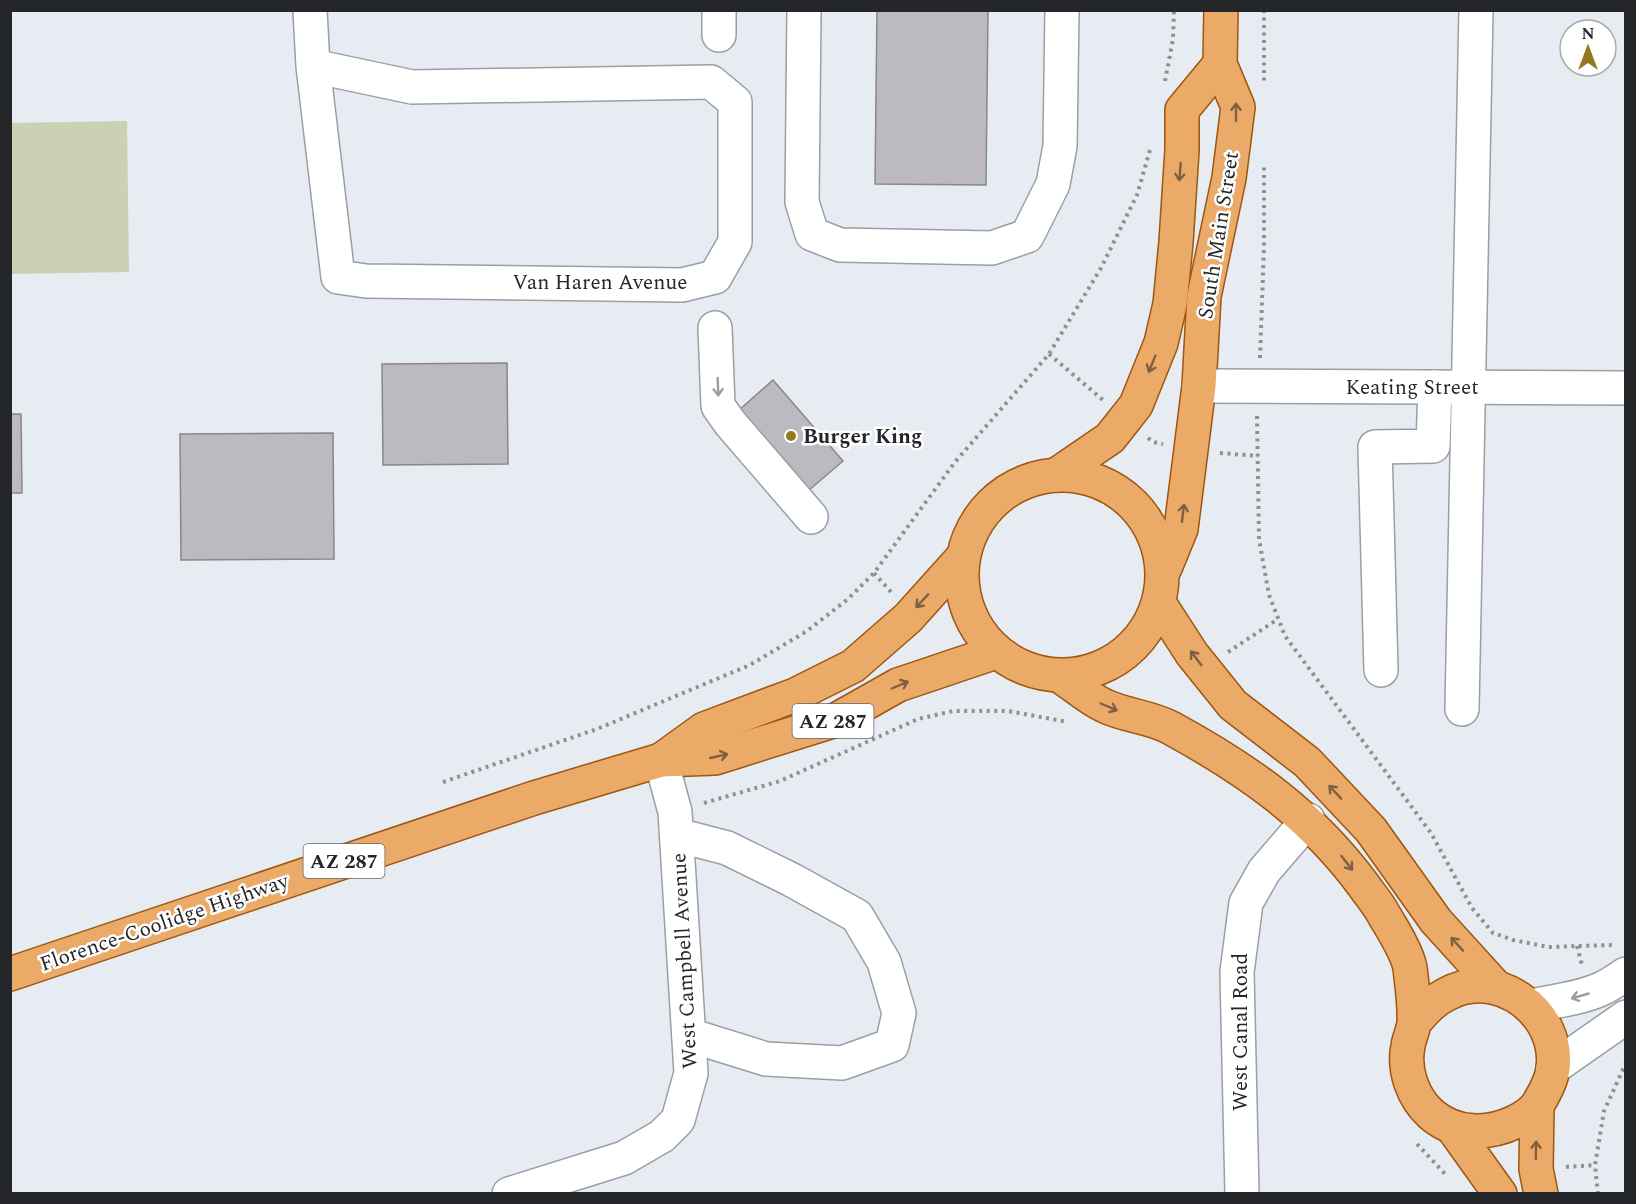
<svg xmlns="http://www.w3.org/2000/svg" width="1636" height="1204" font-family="Spectral,serif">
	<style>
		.green { fill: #ccd1b4 }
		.building { fill: #bcb9c0; stroke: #89868c; stroke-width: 1.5 }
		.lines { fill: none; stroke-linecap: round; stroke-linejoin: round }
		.minor-casing { stroke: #9a9fa5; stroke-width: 36 }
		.major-casing { stroke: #9d5710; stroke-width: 36 }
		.path { stroke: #8d9195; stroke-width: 4; stroke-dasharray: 3 4.5; stroke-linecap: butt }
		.minor { stroke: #fff; stroke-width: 33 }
		.major { stroke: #ebaa67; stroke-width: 33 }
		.oneway { stroke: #7e6145 }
		.oneway2 { stroke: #9c9d9f }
		.poi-dot { fill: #92781e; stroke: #fff; stroke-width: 2 }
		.labels { text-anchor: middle; stroke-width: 5; stroke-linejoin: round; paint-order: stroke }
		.shield { fill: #fff; stroke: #666769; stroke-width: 1.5 }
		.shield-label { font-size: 20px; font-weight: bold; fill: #242629 }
		.street-label { font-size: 21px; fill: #242629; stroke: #fff }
		.poi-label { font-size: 21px; font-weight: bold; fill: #242629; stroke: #fff; text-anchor: start }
	</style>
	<rect width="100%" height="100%" fill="#e6ecf1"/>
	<polygon class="green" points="127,121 129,272 11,274 11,123"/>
	<g class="building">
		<polygon points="877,10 988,10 986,185 875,184"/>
		<polygon points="507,363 508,464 383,465 382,364"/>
		<polygon points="773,380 843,461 808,491 739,410"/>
		<polygon points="10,414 21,414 22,493 10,493"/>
		<polygon points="333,433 334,559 181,560 180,434"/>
	</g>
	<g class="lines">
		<defs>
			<g id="minor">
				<polyline points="310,10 313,66 338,277 366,281 682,285 715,277 735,242 735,102 711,82 412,87 313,66"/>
				<polyline points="804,10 802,202 812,234 840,245 992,248 1027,236 1053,184 1060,146 1062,10"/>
				<polyline points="719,35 719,10"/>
				<polyline points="715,328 718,406 730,423 811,517"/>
				<polyline points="1199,386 1626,388"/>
				<polyline points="1381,670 1375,447 1433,446 1435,387"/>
				<polyline points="1462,709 1476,10"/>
				<polyline points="677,835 727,848 792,880 857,916 884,962 899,1013 892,1045 842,1063 766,1059 689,1035"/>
				<path d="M 1531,1006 C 1554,1001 1579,999 1601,989 C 1610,985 1618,979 1626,974"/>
				<polyline points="1553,1068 1626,1017"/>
				<polyline points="509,1194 624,1158 662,1136 678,1120 691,1073 675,812 661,760"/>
				<polyline points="1242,1194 1237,972 1246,903 1264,871 1308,820"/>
			</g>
			<g id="major">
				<circle cx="1062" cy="575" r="100"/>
				<polyline points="1056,475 1110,438 1125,419 1136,405 1161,343 1170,304 1176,242 1182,150 1182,110 1220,64"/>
				<polyline points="1165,568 1181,529 1199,386 1204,296 1229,178 1238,107 1220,64 1221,10"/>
				<polyline points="1159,603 1192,654 1233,705 1307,762 1371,830 1436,921 1496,987"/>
				<path d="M 1060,676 C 1074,685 1089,699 1105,706 C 1126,716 1151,717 1171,728 C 1248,770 1312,815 1364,886 C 1371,896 1379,905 1384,915 C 1392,928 1408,954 1410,968 C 1412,985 1415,1006 1414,1023 C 1413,1031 1409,1039 1408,1046 C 1403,1070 1413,1098 1431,1114 C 1455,1135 1488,1135 1515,1122 C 1523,1118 1533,1112 1538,1104 C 1544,1094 1552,1080 1553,1068 C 1560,1013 1497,966 1447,994 C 1433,1001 1424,1011 1414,1023"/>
				<polyline points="661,760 704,729 795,695 853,666 908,618 962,558"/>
				<polyline points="10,974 534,798 661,760 715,758 836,720 898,685 996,652"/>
				<polyline points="1537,1107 1536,1169 1541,1194"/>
				<polyline points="1452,1127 1500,1194"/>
			</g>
		</defs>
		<use href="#minor" class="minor-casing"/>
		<use href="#major" class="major-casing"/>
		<g class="path">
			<polyline points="1264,10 1264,85"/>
			<polyline points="1165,81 1173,39 1174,10"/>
			<polyline points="1049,354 1103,400"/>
			<polyline points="1260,358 1264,246 1264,164"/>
			<polyline points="1257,416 1259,539 1269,595 1285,636 1431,833 1472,908 1493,933 1513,940 1548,947 1613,945"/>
			<polyline points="1148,438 1153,442 1163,444"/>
			<polyline points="1220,453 1258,456"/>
			<polyline points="874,573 891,592"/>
			<polyline points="1228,652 1278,619"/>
			<polyline points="443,782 597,729 750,665 807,631 848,599 874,573 955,462 1049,354 1101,268 1137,195 1150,150"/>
			<polyline points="704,803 780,781 918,719 953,711 1008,711 1068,722"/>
			<polyline points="1577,946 1582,965"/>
			<polyline points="1417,1144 1445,1174"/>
			<polyline points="1566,1167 1595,1165"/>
			<polyline points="1598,1194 1595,1165 1604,1111 1626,1063"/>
		</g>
		<use href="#minor" class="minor"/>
		<use href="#major" class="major"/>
	</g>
	<defs><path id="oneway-shaft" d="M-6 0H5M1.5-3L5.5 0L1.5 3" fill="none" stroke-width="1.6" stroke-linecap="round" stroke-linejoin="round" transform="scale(1.5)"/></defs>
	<g class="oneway">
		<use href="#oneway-shaft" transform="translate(1236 112) rotate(-90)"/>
		<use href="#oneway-shaft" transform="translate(1180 172) rotate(95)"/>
		<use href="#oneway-shaft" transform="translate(1152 364) rotate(112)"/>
		<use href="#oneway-shaft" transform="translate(1183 513) rotate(-83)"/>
		<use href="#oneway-shaft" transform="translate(922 601) rotate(133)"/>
		<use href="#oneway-shaft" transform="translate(1196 658) rotate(-127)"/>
		<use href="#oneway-shaft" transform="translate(900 685) rotate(-23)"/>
		<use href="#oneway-shaft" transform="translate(1109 707) rotate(23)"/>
		<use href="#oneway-shaft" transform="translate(719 756) rotate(-13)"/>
		<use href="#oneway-shaft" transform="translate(1335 792) rotate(-133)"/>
		<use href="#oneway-shaft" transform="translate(1347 863) rotate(52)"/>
		<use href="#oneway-shaft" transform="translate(1457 944) rotate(-132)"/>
		<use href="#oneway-shaft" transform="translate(1536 1150) rotate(-89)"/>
	</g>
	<g class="oneway2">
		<use href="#oneway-shaft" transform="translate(718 387) rotate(88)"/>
		<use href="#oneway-shaft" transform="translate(1580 996) rotate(164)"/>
	</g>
	<circle class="poi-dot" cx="791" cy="436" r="6"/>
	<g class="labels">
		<g class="shield">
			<rect x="792.5" y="704" width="81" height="34" rx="4.5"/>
			<rect x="303.5" y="844" width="81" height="34" rx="4.5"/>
		</g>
		<g class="shield-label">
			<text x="833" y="728">AZ 287</text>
			<text x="344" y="868">AZ 287</text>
		</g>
		<g class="street-label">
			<text transform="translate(1218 235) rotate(-81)" y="7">South Main Street</text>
			<text x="600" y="289">Van Haren Avenue</text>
			<text x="1412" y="394">Keating Street</text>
			<text transform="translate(164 922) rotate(-19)" y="7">Florence-Coolidge Highway</text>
			<text transform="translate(684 961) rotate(-93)" y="7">West Campbell Avenue</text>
			<text transform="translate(1240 1032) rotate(-90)" y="7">West Canal Road</text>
		</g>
		<g class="poi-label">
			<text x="803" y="443">Burger King</text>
		</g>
	</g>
	<rect width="1636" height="1204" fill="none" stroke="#242629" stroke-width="24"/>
	<g transform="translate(1588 48)"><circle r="28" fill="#ffffff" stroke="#a7a8a9" stroke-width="1.5"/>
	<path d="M0-4.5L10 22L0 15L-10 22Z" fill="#92781e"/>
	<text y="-9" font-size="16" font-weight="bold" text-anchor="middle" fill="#242629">N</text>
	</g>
</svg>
